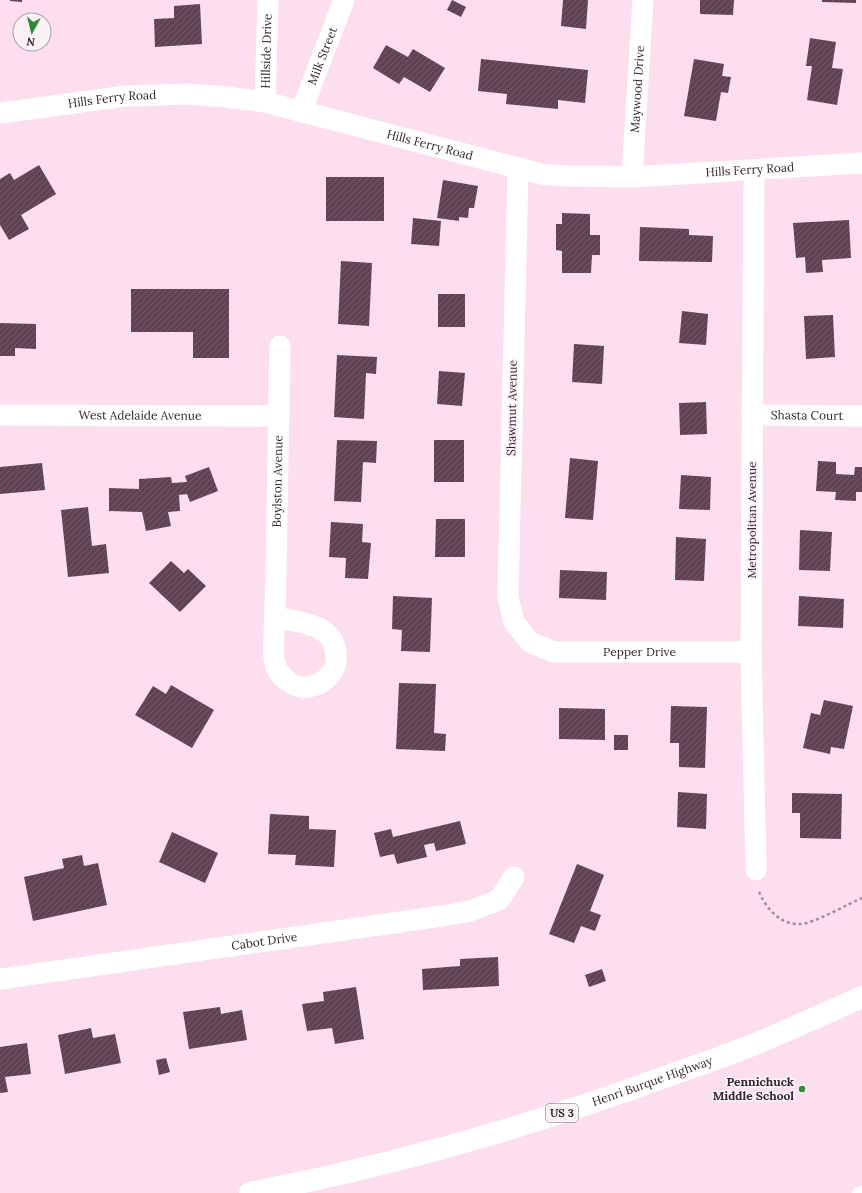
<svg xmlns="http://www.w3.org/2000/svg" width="862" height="1193" font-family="Lora,serif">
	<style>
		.building { fill: url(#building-hatch) }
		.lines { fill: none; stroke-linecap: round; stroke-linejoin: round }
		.path { stroke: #a48d99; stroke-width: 2.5; stroke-dasharray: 3 3; stroke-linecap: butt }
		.service { stroke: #fff; stroke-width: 10 }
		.minor { stroke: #fff; stroke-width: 21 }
		.primary { stroke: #fff; stroke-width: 22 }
		.poi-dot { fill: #318a3a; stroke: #faf2f6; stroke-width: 1.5 }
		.labels { text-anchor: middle; stroke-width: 4; stroke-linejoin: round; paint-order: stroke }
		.shield { fill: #faf2f6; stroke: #6f6269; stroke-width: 1 }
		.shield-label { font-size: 11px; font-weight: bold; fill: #33252d }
		.street-label { font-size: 12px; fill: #33252d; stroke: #faf2f6 }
		.poi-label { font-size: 12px; font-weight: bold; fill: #33252d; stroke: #faf2f6; text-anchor: end }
	</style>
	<defs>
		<pattern id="building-hatch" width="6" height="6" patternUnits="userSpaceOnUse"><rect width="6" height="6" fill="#604253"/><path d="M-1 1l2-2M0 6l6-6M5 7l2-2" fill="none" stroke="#745b69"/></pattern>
	</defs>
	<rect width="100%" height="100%" fill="#fcdeee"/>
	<g class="building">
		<polygon points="10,0 22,0 22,2 10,1"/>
		<polygon points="452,0 466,7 461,17 447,10"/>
		<polygon points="563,0 588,0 586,29 561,26"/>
		<polygon points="700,0 734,0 733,15 700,14"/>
		<polygon points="822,0 856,0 856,3 822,2"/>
		<polygon points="200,4 202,44 155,47 154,19 174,18 174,6"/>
		<polygon points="810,38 836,42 832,68 843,69 837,105 807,100 812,66 806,66"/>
		<polygon points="386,45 408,57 413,49 445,68 430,92 404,77 399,84 373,68"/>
		<polygon points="481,59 588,70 585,103 558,100 558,109 506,104 507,94 478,91"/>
		<polygon points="694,59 724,64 722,76 731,77 728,93 721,92 716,121 684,116"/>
		<polygon points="39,165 56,194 21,215 29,229 9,240 0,225 0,179 10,173 14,180"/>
		<rect x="326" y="177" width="58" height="44"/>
		<polygon points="443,180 478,186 474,208 469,208 468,218 459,217 459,221 437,218"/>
		<polygon points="562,213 590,214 590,235 600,235 600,255 592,255 591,273 562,273 562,251 556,250 556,224 562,224"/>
		<polygon points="413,218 441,221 439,246 411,244"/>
		<polygon points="849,220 851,258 822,260 823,272 806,273 805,257 796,258 793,223"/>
		<polygon points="640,227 689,229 689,235 713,236 712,262 639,261"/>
		<polygon points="341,261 372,263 369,326 338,324"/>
		<polygon points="131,289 229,289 229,358 193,358 193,332 131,332"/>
		<rect x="438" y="294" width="27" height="33"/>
		<polygon points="682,311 708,314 706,345 679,343"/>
		<polygon points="833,315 835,357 806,359 804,316"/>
		<polygon points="0,323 36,324 36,349 15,348 15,356 0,356"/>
		<polygon points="574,344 604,346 602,384 572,382"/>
		<polygon points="337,355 377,357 376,374 366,373 364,419 334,417"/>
		<polygon points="439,371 465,373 462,406 437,404"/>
		<polygon points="706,402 707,434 680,435 679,403"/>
		<polygon points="337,440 377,441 376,463 363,462 361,502 334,501"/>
		<rect x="434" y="440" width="30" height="42"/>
		<polygon points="570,458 598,461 593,520 565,518"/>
		<polygon points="818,461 836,462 836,474 854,475 855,467 862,467 862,492 856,492 856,501 835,500 836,492 816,491"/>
		<polygon points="42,463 45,490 0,494 0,467"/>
		<polygon points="209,467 218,491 190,502 187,494 179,495 180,511 168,512 171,526 146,531 142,512 109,511 109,488 139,489 139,479 171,477 172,483 187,482 185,476"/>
		<polygon points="681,475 711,477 710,510 679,509"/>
		<polygon points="88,507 92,546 106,544 109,573 68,577 61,510"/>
		<polygon points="436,519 465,519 465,557 435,557"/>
		<polygon points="331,522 363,524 362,542 371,543 368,579 345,578 346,558 329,557"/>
		<polygon points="800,530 832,532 830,571 799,570"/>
		<polygon points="676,537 706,539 704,581 675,580"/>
		<polygon points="171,561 184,573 188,569 206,586 180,612 149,583"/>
		<polygon points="560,570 607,572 606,600 559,598"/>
		<polygon points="393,596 432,598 430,652 401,651 402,630 392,629"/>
		<polygon points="799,596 844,599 843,628 798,626"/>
		<polygon points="399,683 436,684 434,733 446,734 445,751 396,749"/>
		<polygon points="171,685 214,710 192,748 135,715 153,686 166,694"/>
		<polygon points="824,700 853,706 844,749 831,747 830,754 803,748 811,713 820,715"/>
		<polygon points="671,706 707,707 705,768 679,767 679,743 670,743"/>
		<polygon points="559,708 605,709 605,740 559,739"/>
		<rect x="614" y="735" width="14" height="15"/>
		<polygon points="678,792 707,794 706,829 677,827"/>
		<polygon points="792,793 842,794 841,839 800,838 800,813 792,813"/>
		<polygon points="270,814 309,816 309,829 336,830 334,867 295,865 296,855 268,854"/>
		<polygon points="460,821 466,844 436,851 434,843 424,845 427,857 397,864 394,854 380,857 374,833 391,829 393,837"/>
		<polygon points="172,832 218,853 205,883 159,862"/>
		<polygon points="82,855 84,866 98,863 107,905 33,921 24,877 64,868 62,859"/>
		<polygon points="577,864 604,875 590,911 601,915 595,931 581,926 574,943 549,934"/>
		<polygon points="498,957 499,986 423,990 422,969 460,966 460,959"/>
		<polygon points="602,969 606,981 589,987 585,975"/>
		<polygon points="356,987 364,1039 335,1044 332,1028 307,1031 302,1004 324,1001 323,992"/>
		<polygon points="220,1007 221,1014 242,1010 247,1040 189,1049 183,1012"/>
		<polygon points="91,1028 93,1038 115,1034 121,1063 65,1074 58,1035"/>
		<polygon points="27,1043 31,1074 5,1077 8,1092 0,1093 0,1047"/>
		<polygon points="166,1058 170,1072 159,1075 156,1060"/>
	</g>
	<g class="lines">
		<path class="path" d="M 759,892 C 766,908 780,925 800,924 C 813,924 848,904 862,898"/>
		<polyline class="service" points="857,1193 862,1191"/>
		<g class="minor">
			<path id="s1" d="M 265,102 L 268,0"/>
			<path id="s2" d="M 301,112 L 344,0"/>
			<path id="s3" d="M 0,113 L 126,96 L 188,94 L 227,97 L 265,102 L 541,174 L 567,176 L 632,177 L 862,163"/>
			<path id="s4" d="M 518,168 L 508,597 L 514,622 L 530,642 L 554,652 L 751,652"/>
			<polyline points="754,170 751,652 756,870"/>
			<path id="s5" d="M 632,177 L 643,0"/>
			<path id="s6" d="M 0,415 L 279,416"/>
			<path id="s7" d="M 752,415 L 862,416"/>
			<path id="s8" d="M 275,617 C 298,622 334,623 336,654 C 338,671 325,684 309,687 C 294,689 278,677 275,663 C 272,654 274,643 274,633 C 275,613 275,593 276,573 C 277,497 279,422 280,346"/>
			<path id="s9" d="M 0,979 L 442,916 L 470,911 L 499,900 L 514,877"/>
		</g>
		<path class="primary" id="s10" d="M 250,1193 C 395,1165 535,1125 673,1074 C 702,1064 730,1054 758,1043 C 793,1028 828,1012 862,997"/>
	</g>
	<circle class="poi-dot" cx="802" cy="1089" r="4"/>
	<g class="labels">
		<rect class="shield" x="546" y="1104" width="32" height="18" rx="3"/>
		<g class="shield-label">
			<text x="562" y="1117">US 3</text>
		</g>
		<g class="street-label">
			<text dy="4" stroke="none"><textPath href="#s1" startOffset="51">Hillside Drive</textPath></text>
			<text dy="4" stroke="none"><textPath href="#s2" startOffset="60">Milk Street</textPath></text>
			<text dy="4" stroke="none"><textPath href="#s5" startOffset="88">Maywood Drive</textPath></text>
			<text dy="4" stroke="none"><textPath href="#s3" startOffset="113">Hills Ferry Road</textPath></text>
			<text dy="4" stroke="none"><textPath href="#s3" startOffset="437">Hills Ferry Road</textPath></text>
			<text dy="4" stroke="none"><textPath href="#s3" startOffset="761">Hills Ferry Road</textPath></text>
			<text transform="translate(512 408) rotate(-89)" y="4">Shawmut Avenue</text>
			<text dy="4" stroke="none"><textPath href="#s7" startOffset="55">Shasta Court</textPath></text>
			<text dy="4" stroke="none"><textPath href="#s6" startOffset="140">West Adelaide Avenue</textPath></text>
			<text dy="4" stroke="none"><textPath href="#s8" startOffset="352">Boylston Avenue</textPath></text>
			<text transform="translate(752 520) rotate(-90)" y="4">Metropolitan Avenue</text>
			<text dy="4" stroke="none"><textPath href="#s4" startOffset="592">Pepper Drive</textPath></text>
			<text dy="4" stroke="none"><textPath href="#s9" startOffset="267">Cabot Drive</textPath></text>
			<text dy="4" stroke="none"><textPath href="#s10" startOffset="418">Henri Burque Highway</textPath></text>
		</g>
		<g class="poi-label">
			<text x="794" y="1086">Pennichuck<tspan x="794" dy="14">Middle School</tspan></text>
		</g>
	</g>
	<g transform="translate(32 32) rotate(187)"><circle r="19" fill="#faf2f6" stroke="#aaa0a6"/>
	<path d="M0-3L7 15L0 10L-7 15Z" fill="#318a3a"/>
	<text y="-6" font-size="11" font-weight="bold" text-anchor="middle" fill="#33252d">N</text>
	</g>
</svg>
